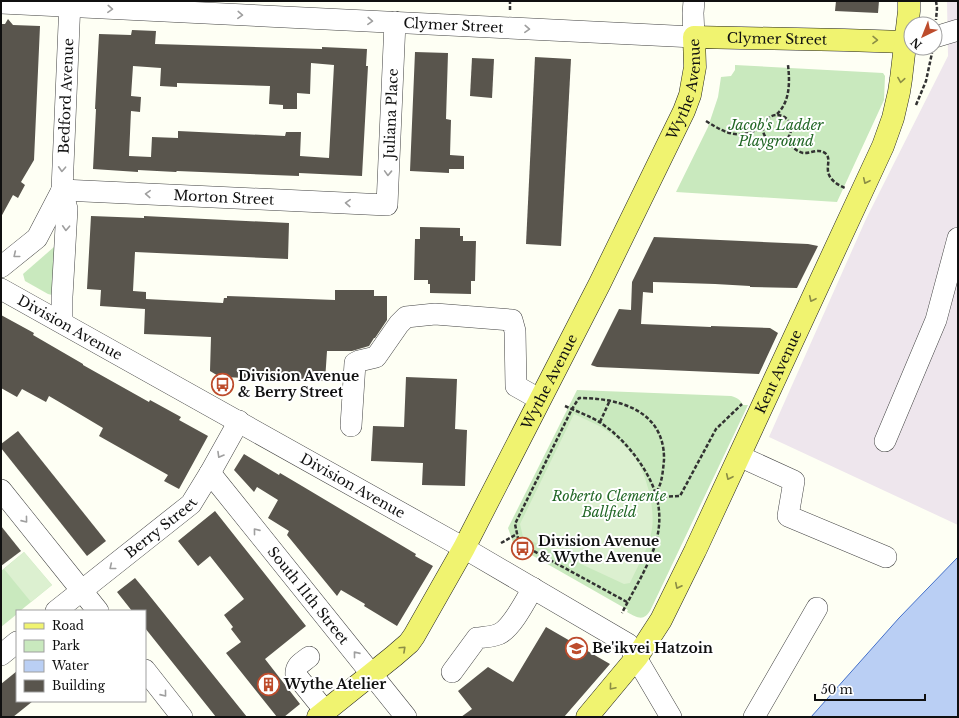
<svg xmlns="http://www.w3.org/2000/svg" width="959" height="718" font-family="'Libre Baskerville',serif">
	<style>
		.industrial { fill: #eee6ed }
		.green { fill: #c9e9be }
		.pitch { fill: #dcf0d0 }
		.water { fill: #bacff4; stroke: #4470c9 }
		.building { fill: #59554d; fill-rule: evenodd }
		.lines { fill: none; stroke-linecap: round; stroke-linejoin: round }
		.minor-casing { stroke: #434343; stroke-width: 22 }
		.major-casing { stroke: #212121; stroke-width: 23 }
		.path { stroke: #323232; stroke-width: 2.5; stroke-dasharray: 4 2; stroke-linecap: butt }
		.minor { stroke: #fff; stroke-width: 21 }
		.major { stroke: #f0f370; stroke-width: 22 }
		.oneway { stroke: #9f9f9f }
		.oneway2 { stroke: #8b8d45 }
		.labels { text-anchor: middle; stroke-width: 4; stroke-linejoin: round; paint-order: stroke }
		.street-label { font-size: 14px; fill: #101010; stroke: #fff }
		.park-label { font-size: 14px; font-style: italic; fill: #226726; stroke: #fff }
		.poi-label { font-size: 14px; font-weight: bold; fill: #101010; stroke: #fff; text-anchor: start }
	</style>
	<rect width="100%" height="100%" fill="#fefff4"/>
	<polygon class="industrial" points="947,1 958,1 958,525 769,437 866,219 948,56"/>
	<g class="green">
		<polygon points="735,65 883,73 885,76 884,100 837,202 676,192 708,127 718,97 721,77 731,76 735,70"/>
		<polygon points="54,247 58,249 56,296 48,294 25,281 23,274"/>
		<path d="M 577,390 L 731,396 C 736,397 741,400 743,405 L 748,405 L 651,609 C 644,622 638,618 627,612 L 628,610 L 514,545 L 508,528 Z"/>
		<polygon points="24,552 52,585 20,611 17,611 17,614 1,627 1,571"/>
	</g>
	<g class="pitch">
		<path d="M 574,414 C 584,419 595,423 604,429 C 616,437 627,447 635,458 C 647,475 655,508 652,529 C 649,548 638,565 630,583 L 624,584 L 523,537 L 520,524 Z"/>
		<polygon points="24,552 52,585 31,602 4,569"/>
	</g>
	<polygon class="water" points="958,557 958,717 811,717 899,618"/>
	<g class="building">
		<polygon points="836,1 879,1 878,13 835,11"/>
		<polygon points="8,19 13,25 40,26 34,160 21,182 25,185 18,198 13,195 1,217 1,24 5,24"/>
		<path d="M 132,30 L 156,31 L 155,44 L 322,49 L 322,47 L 367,49 L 366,66 L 368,66 L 362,176 L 299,173 L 299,176 L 177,171 L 176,172 L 138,170 L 138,172 L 93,169 L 96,109 L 95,109 L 99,34 L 131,35 ZM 311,63 L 334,65 L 329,158 L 300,156 L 301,132 L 286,132 L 285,136 L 178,131 L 178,138 L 152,137 L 151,157 L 129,156 L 131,111 L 140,112 L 141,97 L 131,96 L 133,66 L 161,68 L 160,86 L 177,87 L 177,83 L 270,86 L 269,104 L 283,105 L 283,109 L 297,109 L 297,93 L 310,94 Z"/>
		<polygon points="415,52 448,53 446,119 451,120 450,155 464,156 464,169 449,169 449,173 410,171"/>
		<polygon points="535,57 571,59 561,246 526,244"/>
		<polygon points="472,58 494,59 492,98 470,96"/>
		<polygon points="91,216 144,218 144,216 289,223 288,259 135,252 133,291 146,292 146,299 223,303 224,298 227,298 227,296 335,300 335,290 374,290 374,296 387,296 387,320 375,338 374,338 369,346 352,351 327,351 325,381 220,377 210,371 211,337 144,334 145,309 100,306 101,290 87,289"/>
		<polygon points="420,227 460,228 460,236 463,236 463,241 476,241 475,281 471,281 471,294 430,293 430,284 428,284 428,280 414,280 415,239 420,239"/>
		<polygon points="654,237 808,244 818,246 797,288 750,287 750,286 715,284 653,282 653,293 643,292 641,324 711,327 711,326 770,328 778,333 759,374 597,367 591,365 619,309 631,310 632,282"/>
		<polygon points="1,315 34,333 33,335 83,364 83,365 149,402 150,400 181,417 179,420 208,436 179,489 164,481 168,475 99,436 103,428 61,403 49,396 46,402 22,389 17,397 1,388"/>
		<polygon points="406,377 457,379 455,429 467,430 465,486 422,485 423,463 371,461 373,426 404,427"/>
		<polygon points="18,431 106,541 87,556 1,448 1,444"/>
		<polygon points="244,454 279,475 280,473 302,486 416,554 415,556 433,566 397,626 364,606 365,604 341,590 337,596 287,535 289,531 268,518 278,500 257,487 254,492 234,470"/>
		<polygon points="215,511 306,626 265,659 300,704 284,717 277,717 226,653 241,642 231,629 233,627 224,615 244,599 210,556 198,566 178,541"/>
		<polygon points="1,526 21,551 1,566"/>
		<polygon points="135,578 145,590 247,717 216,717 145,628 145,611 132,611 117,592"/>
		<polygon points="546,627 610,664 564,717 461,717 472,709 458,691 488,667 513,682"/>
		<polygon points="17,671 17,701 33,701 13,717 1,717 1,684"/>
	</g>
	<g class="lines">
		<defs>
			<g id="minor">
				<path id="s1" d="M 1,3 L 694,37 L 693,13 L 694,1"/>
				<polyline points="935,37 958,30"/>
				<path id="s2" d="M 62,190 L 387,205 L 395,22"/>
				<polyline points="1,267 37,238 62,190"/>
				<path id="s3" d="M 1,289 L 464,548 L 628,644 L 671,717"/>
				<path id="s4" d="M 62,322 L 62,297 L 67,209 L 62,190 L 70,1"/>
				<polyline points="351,426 355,363 359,361 376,357 399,324 406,317 435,314 512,320 515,331 516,386 539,399"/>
				<polyline points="885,441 936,320 958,238"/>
				<polyline points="739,456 794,481 788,516 886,557"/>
				<path id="s5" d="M 210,473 L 406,717"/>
				<polyline points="1,490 98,611"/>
				<path id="s6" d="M 56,611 L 191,504 L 210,473 L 239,421"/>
				<polyline points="1,655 17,642"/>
				<path d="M 309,657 C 302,663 295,665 296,675 L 325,711"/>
				<polyline points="145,670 182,717"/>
				<path d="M 452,672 L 477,638 C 484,637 492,637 499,634 C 512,628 526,600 533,588"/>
				<polyline points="754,717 817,608"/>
			</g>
			<g id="major">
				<path id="s7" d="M 318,717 L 394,656 L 409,643 L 414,636 L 464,548 L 600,283 L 684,111 L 690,95 L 695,67 L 694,37 L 844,40 L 905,42"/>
				<path id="s8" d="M 587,717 L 637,657 L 661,620 L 695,551 L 883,146 L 893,118 L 899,92 L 901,79 L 909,11 L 909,1"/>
			</g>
		</defs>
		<use href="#minor" class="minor-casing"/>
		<use href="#major" class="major-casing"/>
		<g class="path">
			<polyline points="936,1 937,8 936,20"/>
			<polyline points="510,10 510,1"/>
			<polyline points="916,105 926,81 932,53"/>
			<path d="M 777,114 C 790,102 790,82 788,65"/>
			<circle cx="777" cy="129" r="14"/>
			<path d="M 706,121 C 728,135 740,140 764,126"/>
			<path d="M 786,140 C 791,145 795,151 803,153 C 810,154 818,148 825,153 C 831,158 827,164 828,171 C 829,180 838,185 845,188"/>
			<path d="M 565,406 C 576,411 592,417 601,423 C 606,427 611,430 615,434 C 623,441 630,449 636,457 C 655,483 665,509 656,542 C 649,566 633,591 622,613"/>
			<polyline points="600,422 610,400"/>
			<polyline points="657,497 680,496 716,429 742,404"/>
			<polyline points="501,543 517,534"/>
			<path d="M 627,602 L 519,543 L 515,524 L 572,409 L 579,398 C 620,398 665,411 664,460 C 663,470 662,485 656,492"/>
		</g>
		<use href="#minor" class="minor"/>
		<use href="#major" class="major"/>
	</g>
	<defs><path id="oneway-chevron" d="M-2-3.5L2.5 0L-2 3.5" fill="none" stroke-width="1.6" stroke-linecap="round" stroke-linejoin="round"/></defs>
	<g class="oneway">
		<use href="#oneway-chevron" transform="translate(110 9) rotate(3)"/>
		<use href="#oneway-chevron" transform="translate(240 15) rotate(3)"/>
		<use href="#oneway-chevron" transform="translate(370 21) rotate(3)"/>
		<use href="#oneway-chevron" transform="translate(527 29) rotate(3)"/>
		<use href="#oneway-chevron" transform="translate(62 169) rotate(93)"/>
		<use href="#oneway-chevron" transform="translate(388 173) rotate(92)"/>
		<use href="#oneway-chevron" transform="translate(148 194) rotate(-177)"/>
		<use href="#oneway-chevron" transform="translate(348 203) rotate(-177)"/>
		<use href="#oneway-chevron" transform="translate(66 228) rotate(93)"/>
		<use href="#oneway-chevron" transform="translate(16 255) rotate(141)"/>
		<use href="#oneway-chevron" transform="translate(220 455) rotate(120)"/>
		<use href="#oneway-chevron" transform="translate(25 520) rotate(51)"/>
		<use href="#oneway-chevron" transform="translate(256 531) rotate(-129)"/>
		<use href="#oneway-chevron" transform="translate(112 567) rotate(141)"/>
		<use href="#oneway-chevron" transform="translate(356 654) rotate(-129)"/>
		<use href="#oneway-chevron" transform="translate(164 694) rotate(51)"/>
	</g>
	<g class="oneway2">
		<use href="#oneway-chevron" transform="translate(875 40) rotate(1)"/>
		<use href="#oneway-chevron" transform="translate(901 80) rotate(99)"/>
		<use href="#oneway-chevron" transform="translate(866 181) rotate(115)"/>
		<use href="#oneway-chevron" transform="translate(812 299) rotate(115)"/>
		<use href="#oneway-chevron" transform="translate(729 477) rotate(115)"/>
		<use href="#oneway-chevron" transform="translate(678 586) rotate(116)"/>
		<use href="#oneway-chevron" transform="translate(403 649) rotate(-43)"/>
		<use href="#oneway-chevron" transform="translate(612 687) rotate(130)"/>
	</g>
	<defs>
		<symbol id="bus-ring" viewBox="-11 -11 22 22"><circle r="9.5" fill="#fff" stroke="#bd4c2c" stroke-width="1.5"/><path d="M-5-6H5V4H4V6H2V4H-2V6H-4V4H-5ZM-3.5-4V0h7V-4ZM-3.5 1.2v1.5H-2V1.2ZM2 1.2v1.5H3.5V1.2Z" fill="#bd4c2c"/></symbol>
		<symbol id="school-ring" viewBox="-11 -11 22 22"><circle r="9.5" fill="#fff" stroke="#bd4c2c" stroke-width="1.5"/><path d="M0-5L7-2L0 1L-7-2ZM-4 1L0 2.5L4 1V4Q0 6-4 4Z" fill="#bd4c2c"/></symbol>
		<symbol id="building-ring" viewBox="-11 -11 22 22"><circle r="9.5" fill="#fff" stroke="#bd4c2c" stroke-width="1.5"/><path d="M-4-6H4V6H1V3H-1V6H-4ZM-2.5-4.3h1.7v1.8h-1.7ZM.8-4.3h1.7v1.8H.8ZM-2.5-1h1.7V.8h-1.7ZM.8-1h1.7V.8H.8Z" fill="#bd4c2c"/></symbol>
	</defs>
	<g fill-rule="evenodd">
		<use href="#bus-ring" x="210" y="372" width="25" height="25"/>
		<use href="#bus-ring" x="510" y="536" width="25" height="25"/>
		<use href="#school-ring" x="564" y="636" width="25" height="25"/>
		<use href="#building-ring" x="256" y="672" width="25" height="25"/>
	</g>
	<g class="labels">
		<g class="street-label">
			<text dy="5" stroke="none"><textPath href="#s1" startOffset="453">Clymer Street</textPath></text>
			<text dy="5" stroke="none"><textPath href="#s7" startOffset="875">Clymer Street</textPath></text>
			<text dy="5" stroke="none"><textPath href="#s7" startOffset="738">Wythe Avenue</textPath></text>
			<text dy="5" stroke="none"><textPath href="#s4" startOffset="227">Bedford Avenue</textPath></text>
			<text dy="5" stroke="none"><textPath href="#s2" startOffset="417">Juliana Place</textPath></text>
			<text dy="5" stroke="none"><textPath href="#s2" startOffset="162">Morton Street</textPath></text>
			<text dy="5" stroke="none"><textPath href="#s3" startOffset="79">Division Avenue</textPath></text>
			<text dy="5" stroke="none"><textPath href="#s8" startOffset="397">Kent Avenue</textPath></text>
			<text dy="5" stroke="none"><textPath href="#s7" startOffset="414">Wythe Avenue</textPath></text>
			<text dy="5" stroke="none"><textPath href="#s3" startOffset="403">Division Avenue</textPath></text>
			<text dy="5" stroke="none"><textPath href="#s6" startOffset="134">Berry Street</textPath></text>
			<text dy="5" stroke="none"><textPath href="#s5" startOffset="157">South 11th Street</textPath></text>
		</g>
		<g class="park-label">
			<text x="776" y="130">Jacob's Ladder<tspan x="776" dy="16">Playground</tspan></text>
			<text x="609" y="501">Roberto Clemente<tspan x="609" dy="16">Ballfield</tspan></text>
		</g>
		<g class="poi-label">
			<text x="238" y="381">Division Avenue<tspan x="238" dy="16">&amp; Berry Street</tspan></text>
			<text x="538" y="546">Division Avenue<tspan x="538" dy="16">&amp; Wythe Avenue</tspan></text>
			<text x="592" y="653">Be'ikvei Hatzoin</text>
			<text x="284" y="689">Wythe Atelier</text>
		</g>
	</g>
	<rect width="959" height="718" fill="none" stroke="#101010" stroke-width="4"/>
	<rect x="16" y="610" width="130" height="92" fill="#ffffff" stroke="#9f9f9f"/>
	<rect x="24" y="623" width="20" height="6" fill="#f0f370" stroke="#9f9f9f"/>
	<text x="52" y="630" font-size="12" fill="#101010">Road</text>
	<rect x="24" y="640" width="20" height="12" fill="#c9e9be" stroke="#9f9f9f"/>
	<text x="52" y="650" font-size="12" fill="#101010">Park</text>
	<rect x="24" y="660" width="20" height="12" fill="#bacff4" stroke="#9f9f9f"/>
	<text x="52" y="670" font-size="12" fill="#101010">Water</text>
	<rect x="24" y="680" width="20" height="12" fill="#59554d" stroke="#9f9f9f"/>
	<text x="52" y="690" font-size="12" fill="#101010">Building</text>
	<g transform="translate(923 36) rotate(223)"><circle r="19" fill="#ffffff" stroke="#9f9f9f"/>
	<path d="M0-3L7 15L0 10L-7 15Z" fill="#bd4c2c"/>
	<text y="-6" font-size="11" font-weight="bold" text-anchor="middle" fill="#101010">N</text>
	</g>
	<path d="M815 694v6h110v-6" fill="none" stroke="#101010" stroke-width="2"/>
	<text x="821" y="694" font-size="12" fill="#101010" stroke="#ffffff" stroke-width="3" paint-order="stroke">50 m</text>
</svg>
